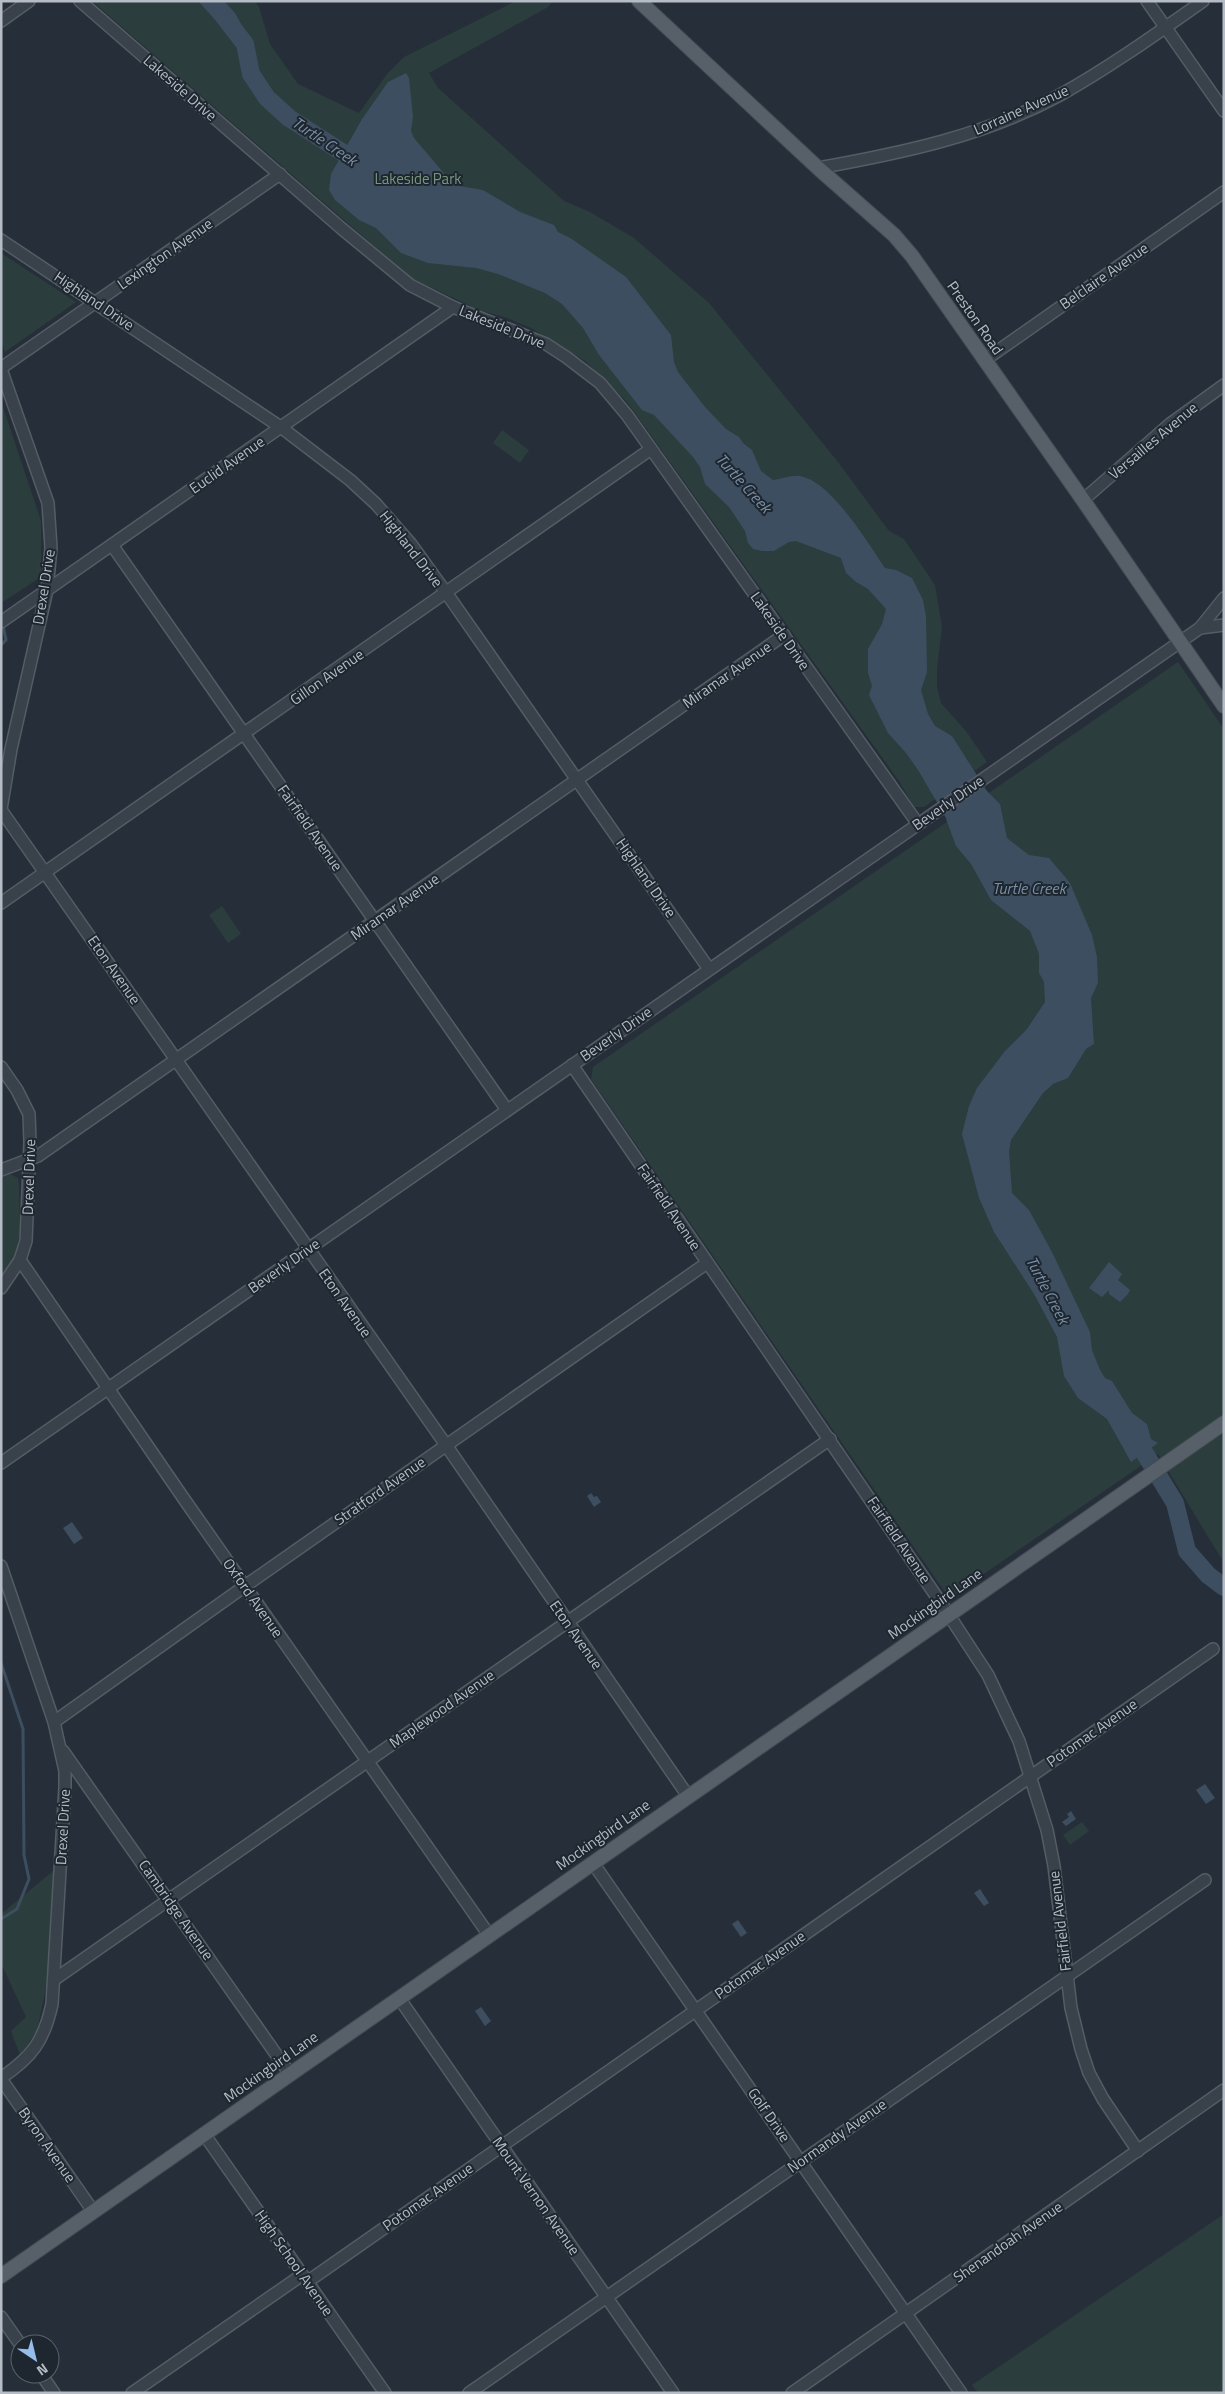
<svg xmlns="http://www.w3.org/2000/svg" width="1225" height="2394" font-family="'Titillium Web',sans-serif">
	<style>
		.green { fill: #2b3d3c }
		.water { fill: #3d4e60 }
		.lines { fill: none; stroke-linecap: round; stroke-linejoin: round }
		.stream { stroke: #3d4e60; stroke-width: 3 }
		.river { stroke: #3d4e60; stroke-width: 18 }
		.minor-casing { stroke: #545c65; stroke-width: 14 }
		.major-casing { stroke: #424a53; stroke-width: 16 }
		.minor { stroke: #39414a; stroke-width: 11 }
		.major { stroke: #576069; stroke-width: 14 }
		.labels { text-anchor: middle; stroke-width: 4; stroke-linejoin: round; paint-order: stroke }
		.street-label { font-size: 15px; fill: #b5bcc5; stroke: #1e262f }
		.park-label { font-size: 15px; fill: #76987c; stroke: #1e262f }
		.water-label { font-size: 16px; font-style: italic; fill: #798fa5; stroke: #1e262f }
	</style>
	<rect width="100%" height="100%" fill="#262f39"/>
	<g class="green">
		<polygon points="92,1 255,1 259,7 270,44 298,84 359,113 387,74 404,57 516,1 553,1 548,7 429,73 438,88 564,201 590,212 634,238 709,303 838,462 889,531 904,539 935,585 942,627 937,669 937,687 941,703 966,731 987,762 924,807 914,807 899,781 627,402 585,361 531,328 507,318 479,310 411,278"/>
		<polygon points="1,253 76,302 5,352 1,341"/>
		<polygon points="1,401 41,521 41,577 1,603"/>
		<polygon points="502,430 529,450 520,463 493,443"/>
		<polygon points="1178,662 1224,729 1224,1563 1158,1454 949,1598 591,1079 593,1067"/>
		<polygon points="222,906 241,934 228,943 209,915"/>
		<polygon points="10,1174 18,1178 19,1185 20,1231 16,1254 1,1277 1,1175"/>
		<polygon points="1082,1822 1089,1831 1070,1845 1063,1835"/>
		<polygon points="58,1867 49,1973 37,2031 20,2055 11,2031 26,2017 1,1963 1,1914"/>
		<polygon points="1224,2214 1224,2393 978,2393 972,2385"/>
	</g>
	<g class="water">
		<polygon points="198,1 224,1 235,13 250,40 245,44 230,36"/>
		<path d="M 406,73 L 409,78 L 413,117 L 411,131 L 414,138 L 454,185 L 483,190 L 520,212 L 554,225 L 558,232 L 572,239 L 626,277 L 671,335 L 674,362 L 678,372 L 705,407 L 726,429 L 739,437 L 743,443 L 752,450 L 761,471 L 773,480 C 782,479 791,475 800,476 C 831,481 868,543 885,568 L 896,570 L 912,578 L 923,600 L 926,616 L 927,672 L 921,690 L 928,714 L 935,726 L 952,736 L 987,791 L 1000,804 L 1007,838 L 1029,855 L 1049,858 L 1070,883 L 1092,935 L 1097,957 L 1098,983 L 1091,998 L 1094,1044 L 1086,1049 L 1068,1078 L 1053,1084 L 1043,1093 L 1011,1140 L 1009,1151 L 1012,1193 L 1029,1210 L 1052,1252 L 1090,1332 L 1092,1350 L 1100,1370 L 1105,1378 L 1112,1381 L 1132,1413 L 1147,1424 L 1151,1439 L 1158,1443 L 1131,1462 L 1107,1419 L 1078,1398 L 1064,1376 L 1057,1337 L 1034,1294 L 994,1232 L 979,1198 L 962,1134 L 969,1106 L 977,1088 L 1005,1051 L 1027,1029 L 1045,1002 L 1044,982 L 1039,973 L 1039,954 L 1030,931 L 991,900 L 971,864 L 956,846 L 945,816 L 918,770 L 906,753 L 888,733 L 869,695 L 872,686 L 868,673 L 868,649 L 882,624 L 886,609 L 868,589 L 856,582 L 846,573 L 841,558 L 796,541 L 789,542 L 774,551 L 762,551 L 753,549 L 748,543 L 745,531 L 729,507 L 705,484 L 700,467 L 693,457 L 654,415 L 642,410 L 599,355 L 583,328 L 562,304 L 545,293 L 498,274 L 476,268 L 428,263 L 401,253 L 376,228 L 359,220 L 335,200 L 329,190 L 331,174 L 362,119 L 388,82 Z"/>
		<polygon points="1109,1262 1122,1274 1118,1280 1130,1290 1128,1294 1120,1302 1109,1294 1109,1290 1102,1297 1089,1288"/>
		<polygon points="591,1493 594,1497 597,1496 601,1502 594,1507 587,1496"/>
		<polygon points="72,1522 83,1538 74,1544 63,1528"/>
		<polygon points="1205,1784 1215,1798 1206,1804 1196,1790"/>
		<polygon points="1071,1811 1076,1819 1066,1826 1062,1822 1069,1817 1067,1814"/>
		<polygon points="980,1889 989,1903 984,1906 974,1893"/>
		<polygon points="738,1920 747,1933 741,1937 732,1924"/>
		<polygon points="481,2007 491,2021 485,2026 475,2011"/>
	</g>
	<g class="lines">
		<g class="stream">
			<polyline points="1,645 6,640 3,625"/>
			<polyline points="1,1663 23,1729 24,1855 29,1879 17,1909 1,1919"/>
		</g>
		<g class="river">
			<polyline points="212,1 245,44 251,74 267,98 289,118 362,165"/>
			<polyline points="1130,1434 1144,1452 1175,1503 1187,1551 1208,1575 1224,1587"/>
		</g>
		<defs>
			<g id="minor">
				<polyline points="80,1 341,228 410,285 453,307 546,344 566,357 600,383 627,415 918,824"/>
				<polyline points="1147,1 1224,111"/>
				<polyline points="1,21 29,1"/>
				<path d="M 818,168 C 902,153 984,136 1060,95 C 1110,67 1156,34 1203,1"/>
				<polyline points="1,240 282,428 350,480 376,504 411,544 452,601 709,969"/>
				<polyline points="985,360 1224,192"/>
				<polyline points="1,368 280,174"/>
				<polyline points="1,369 48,503 51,548 47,590 11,749 1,809"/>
				<polyline points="1083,500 1170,424 1224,385"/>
				<polyline points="112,545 507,1110"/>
				<polyline points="1,622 453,307"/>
				<polyline points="1200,628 1224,625"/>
				<polyline points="1,810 446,1445 688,1796"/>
				<polyline points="1,903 651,449"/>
				<polyline points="572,1065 943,1606 988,1675 1019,1741 1047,1830 1054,1866 1071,2008 1081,2049 1089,2073 1103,2099 1138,2151"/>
				<polyline points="1,1067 17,1090 29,1114 30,1142 26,1241 20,1260 1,1288"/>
				<polyline points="1,1170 38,1156 784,635"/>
				<polyline points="20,1260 184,1499 489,1935"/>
				<polyline points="1,1463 1200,628 1224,598"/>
				<path d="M 1,1566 L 54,1722 L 65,1771 L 65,1787 L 52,2004 C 44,2041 32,2057 1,2078"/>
				<polyline points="54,1722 245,1586 707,1263"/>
				<polyline points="63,1751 290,2074"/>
				<polyline points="593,1863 961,2393"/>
				<polyline points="55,1979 830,1439"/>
				<polyline points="399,1998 673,2393"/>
				<polyline points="1,2079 93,2211"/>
				<polyline points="204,2134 385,2393"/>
				<polyline points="307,2282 1213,1649"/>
				<polyline points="1,2317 20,2344"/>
				<polyline points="41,2374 54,2393"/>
				<polyline points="132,2393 302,2275"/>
				<polyline points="469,2393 1205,1880"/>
				<polyline points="792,2393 1224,2090"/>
			</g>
			<g id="major">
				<polyline points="639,1 818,168 894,235 912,256 1083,500 1224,706"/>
				<polyline points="1,2276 1224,1423"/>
			</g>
		</defs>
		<use href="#minor" class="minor-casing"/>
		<use href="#major" class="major-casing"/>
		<use href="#minor" class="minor"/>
		<use href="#major" class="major"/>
	</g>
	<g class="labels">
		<g class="street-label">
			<text transform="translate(180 88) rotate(41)" y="5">Lakeside Drive</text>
			<text transform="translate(1021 110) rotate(-24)" y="5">Lorraine Avenue</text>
			<text transform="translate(165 254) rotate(-35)" y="5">Lexington Avenue</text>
			<text transform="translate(1104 276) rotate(-35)" y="5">Belclaire Avenue</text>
			<text transform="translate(94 301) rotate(34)" y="5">Highland Drive</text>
			<text transform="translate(975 318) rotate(55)" y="5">Preston Road</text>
			<text transform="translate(502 327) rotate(22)" y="5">Lakeside Drive</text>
			<text transform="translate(1153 441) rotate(-40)" y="5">Versailles Avenue</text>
			<text transform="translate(227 465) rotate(-35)" y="5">Euclid Avenue</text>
			<text transform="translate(411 549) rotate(52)" y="5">Highland Drive</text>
			<text transform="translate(44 587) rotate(-81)" y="5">Drexel Drive</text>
			<text transform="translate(780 631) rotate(55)" y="5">Lakeside Drive</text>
			<text transform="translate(727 675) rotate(-35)" y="5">Miramar Avenue</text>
			<text transform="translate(327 677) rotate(-35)" y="5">Gillon Avenue</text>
			<text transform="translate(948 803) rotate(-35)" y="5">Beverly Drive</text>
			<text transform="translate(310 828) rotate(55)" y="5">Fairfield Avenue</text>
			<text transform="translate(646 878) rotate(55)" y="5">Highland Drive</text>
			<text transform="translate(395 907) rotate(-35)" y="5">Miramar Avenue</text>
			<text transform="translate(114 970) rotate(55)" y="5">Eton Avenue</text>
			<text transform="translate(616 1034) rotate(-35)" y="5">Beverly Drive</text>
			<text transform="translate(29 1177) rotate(-88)" y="5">Drexel Drive</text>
			<text transform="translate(669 1207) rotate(56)" y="5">Fairfield Avenue</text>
			<text transform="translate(284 1266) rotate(-35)" y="5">Beverly Drive</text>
			<text transform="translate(345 1303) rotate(55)" y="5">Eton Avenue</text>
			<text transform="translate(380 1491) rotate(-35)" y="5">Stratford Avenue</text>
			<text transform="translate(899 1540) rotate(56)" y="5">Fairfield Avenue</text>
			<text transform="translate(253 1598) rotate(55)" y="5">Oxford Avenue</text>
			<text transform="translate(935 1604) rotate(-35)" y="5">Mockingbird Lane</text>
			<text transform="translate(576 1635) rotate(55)" y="5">Eton Avenue</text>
			<text transform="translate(442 1709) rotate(-35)" y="5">Maplewood Avenue</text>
			<text transform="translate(1092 1733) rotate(-35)" y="5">Potomac Avenue</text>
			<text transform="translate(63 1827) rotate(-87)" y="5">Drexel Drive</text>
			<text transform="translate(603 1835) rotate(-35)" y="5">Mockingbird Lane</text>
			<text transform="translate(176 1910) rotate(55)" y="5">Cambridge Avenue</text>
			<text transform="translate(1060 1921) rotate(-97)" y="5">Fairfield Avenue</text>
			<text transform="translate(760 1965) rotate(-35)" y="5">Potomac Avenue</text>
			<text transform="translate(271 2067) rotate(-35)" y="5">Mockingbird Lane</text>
			<text transform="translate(769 2115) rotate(55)" y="5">Golf Drive</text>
			<text transform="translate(837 2136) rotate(-35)" y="5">Normandy Avenue</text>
			<text transform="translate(47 2145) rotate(55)" y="5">Byron Avenue</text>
			<text transform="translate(536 2196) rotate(55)" y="5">Mount Vernon Avenue</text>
			<text transform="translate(428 2197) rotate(-35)" y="5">Potomac Avenue</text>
			<text transform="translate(1008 2242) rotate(-35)" y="5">Shenandoah Avenue</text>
			<text transform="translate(294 2263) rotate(55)" y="5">High School Avenue</text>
		</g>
		<g class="park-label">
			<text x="418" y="184">Lakeside Park</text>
		</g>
		<g class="water-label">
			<text transform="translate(325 141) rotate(34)" y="6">Turtle Creek</text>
			<text transform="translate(744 483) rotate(48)" y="6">Turtle Creek</text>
			<text x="1029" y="894">Turtle Creek</text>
			<text transform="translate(1048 1290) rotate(62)" y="6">Turtle Creek</text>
		</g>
	</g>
	<rect width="1225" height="2394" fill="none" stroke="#b5bcc5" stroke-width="5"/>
	<g transform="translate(35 2359) rotate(145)"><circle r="24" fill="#1e262f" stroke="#5a626b"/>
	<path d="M0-4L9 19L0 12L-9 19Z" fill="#95bcea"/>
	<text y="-8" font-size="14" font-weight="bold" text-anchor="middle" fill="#b5bcc5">N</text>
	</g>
</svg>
